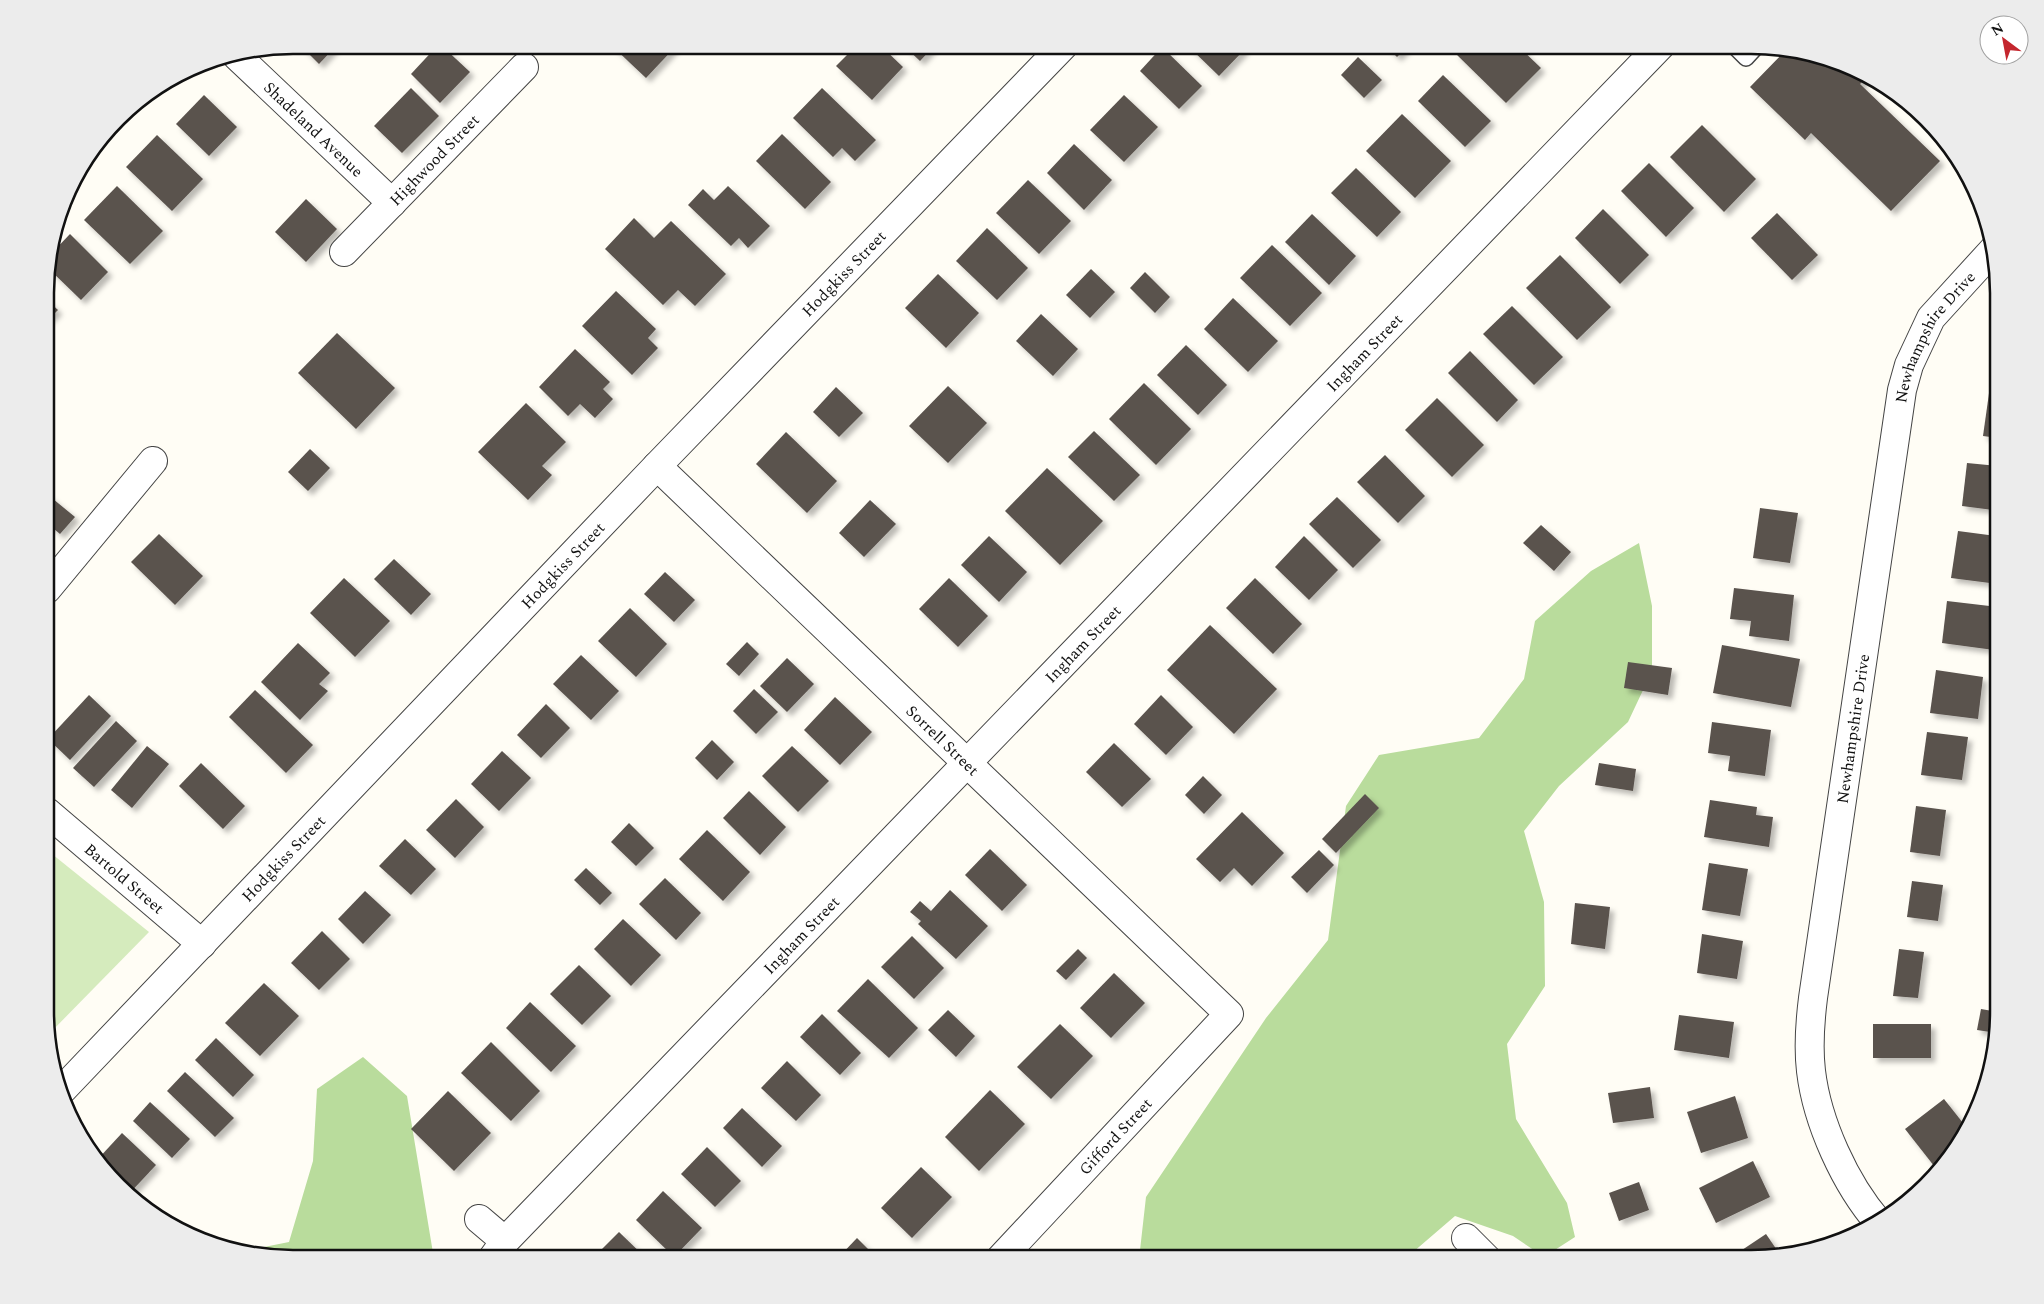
<svg xmlns="http://www.w3.org/2000/svg" width="2044" height="1304" font-family="Spectral,serif">
	<style>
		.green { fill: #d5ebbd }
		.forest { fill: #b9dc9c }
		.building { fill: #5a524d; filter: url(#shadow) }
		.lines { fill: none; stroke-linecap: round; stroke-linejoin: round }
		.lane-casing { stroke: #444; stroke-width: 18 }
		.street-casing { stroke: #444; stroke-width: 30 }
		.lane { stroke: #fff; stroke-width: 15 }
		.street { stroke: #fff; stroke-width: 28 }
		.labels { text-anchor: middle; stroke-width: 5; stroke-linejoin: round; paint-order: stroke }
		.street-label { font-size: 16px; fill: #111; stroke: #fff }
		.rim { fill: none; stroke: #111; stroke-width: 2.5 }
	</style>
	<defs>
		<filter id="shadow"><feDropShadow dx="4.5" dy="4.5" stdDeviation="2.5" flood-color="#0004"/></filter>
	</defs>
	<rect width="100%" height="100%" fill="#fffdf5"/>
	<polygon class="green" points="47,850 149,932 47,1036"/>
	<g class="forest">
		<polygon points="1639,543 1652,606 1652,671 1628,722 1559,786 1524,831 1544,902 1545,986 1507,1044 1516,1119 1567,1203 1575,1237 1544,1257 1513,1236 1455,1216 1405,1259 1139,1259 1146,1197 1266,1018 1328,940 1346,806 1379,755 1479,738 1524,679 1535,621 1591,571"/>
		<polygon points="363,1057 407,1096 434,1259 293,1259 244,1251 289,1242 313,1161 317,1089"/>
	</g>
	<g class="building">
		<polygon points="300,45 337,45 319,64"/>
		<polygon points="438,45 441,45 470,72 440,103 411,74"/>
		<polygon points="611,45 677,45 646,78"/>
		<polygon points="857,45 880,45 903,67 872,100 836,66"/>
		<polygon points="903,45 935,45 920,61"/>
		<polygon points="1187,45 1240,45 1245,49 1219,76"/>
		<polygon points="1385,45 1409,45 1397,57"/>
		<polygon points="1463,45 1517,45 1541,68 1506,103 1455,53"/>
		<polygon points="1162,47 1202,86 1179,109 1140,71"/>
		<polygon points="1786,50 1815,54 1867,77 1860,84 1940,161 1891,211 1811,133 1805,140 1750,87"/>
		<polygon points="1358,57 1382,80 1364,98 1341,75"/>
		<polygon points="1443,75 1491,121 1465,147 1418,101"/>
		<polygon points="411,88 439,116 402,153 374,126"/>
		<polygon points="822,88 876,140 855,161 842,148 833,157 793,118"/>
		<polygon points="204,95 237,127 209,156 176,124"/>
		<polygon points="1124,95 1158,127 1124,162 1090,130"/>
		<polygon points="1402,114 1451,161 1415,198 1366,151"/>
		<polygon points="1702,125 1756,179 1724,212 1670,157"/>
		<polygon points="782,134 831,182 805,209 756,161"/>
		<polygon points="157,135 203,179 172,211 126,167"/>
		<polygon points="1074,144 1112,180 1084,210 1047,173"/>
		<polygon points="1649,163 1694,208 1666,237 1621,191"/>
		<polygon points="1356,168 1401,212 1377,237 1331,193"/>
		<polygon points="1028,180 1071,221 1039,254 996,213"/>
		<polygon points="117,186 163,231 130,264 84,220"/>
		<polygon points="728,186 770,226 748,248 739,238 731,246 688,205 703,189 714,200"/>
		<polygon points="306,199 337,229 306,262 275,232"/>
		<polygon points="1603,209 1649,255 1620,284 1575,238"/>
		<polygon points="1777,213 1818,255 1792,280 1751,238"/>
		<polygon points="1312,214 1356,256 1329,285 1285,242"/>
		<polygon points="634,218 654,238 671,221 726,274 695,306 678,290 663,305 605,249"/>
		<polygon points="987,228 1028,268 997,300 956,261"/>
		<polygon points="70,234 108,272 81,300 47,267 49,256"/>
		<polygon points="1272,245 1322,293 1290,326 1240,278"/>
		<polygon points="1560,255 1611,307 1577,340 1526,288"/>
		<polygon points="1091,269 1115,292 1090,318 1066,295"/>
		<polygon points="1145,272 1170,297 1155,313 1130,288"/>
		<polygon points="938,274 979,313 946,348 905,308"/>
		<polygon points="616,291 656,329 648,338 658,348 632,375 582,326"/>
		<polygon points="1233,298 1278,341 1248,372 1204,329"/>
		<polygon points="47,300 58,310 47,321"/>
		<polygon points="1512,306 1563,357 1534,385 1483,334"/>
		<polygon points="1041,314 1078,349 1053,376 1016,341"/>
		<polygon points="337,333 395,388 356,429 298,373"/>
		<polygon points="1186,345 1227,385 1198,415 1157,375"/>
		<polygon points="575,349 610,382 603,389 613,399 595,418 580,404 568,416 539,387"/>
		<polygon points="1470,351 1518,400 1497,422 1448,373"/>
		<polygon points="1991,379 1998,380 1998,438 1983,436"/>
		<polygon points="1144,383 1191,429 1156,465 1109,419"/>
		<polygon points="948,386 987,423 948,463 909,426"/>
		<polygon points="836,387 863,413 839,437 813,412"/>
		<polygon points="1437,398 1484,445 1452,477 1405,430"/>
		<polygon points="526,403 566,442 542,466 552,475 528,500 478,452"/>
		<polygon points="1094,431 1140,475 1114,501 1068,457"/>
		<polygon points="786,432 837,481 807,513 756,464"/>
		<polygon points="310,449 330,468 308,491 288,472"/>
		<polygon points="1385,455 1425,496 1398,523 1357,482"/>
		<polygon points="1967,463 1998,466 1993,510 1962,506"/>
		<polygon points="1047,468 1103,521 1060,565 1005,511"/>
		<polygon points="47,494 75,517 60,534 47,523"/>
		<polygon points="1337,497 1381,540 1353,568 1309,524"/>
		<polygon points="870,500 896,524 864,557 839,533"/>
		<polygon points="1760,508 1798,513 1790,563 1753,558"/>
		<polygon points="1541,525 1571,552 1554,571 1523,543"/>
		<polygon points="1958,531 1996,536 1990,583 1951,578"/>
		<polygon points="159,534 203,576 175,605 131,562"/>
		<polygon points="989,536 1027,572 999,602 961,565"/>
		<polygon points="1304,536 1338,570 1309,600 1275,567"/>
		<polygon points="394,559 431,594 411,615 374,579"/>
		<polygon points="665,572 695,600 674,622 644,594"/>
		<polygon points="344,578 390,621 355,657 310,613"/>
		<polygon points="949,578 988,616 958,647 919,609"/>
		<polygon points="1255,578 1302,624 1273,654 1226,608"/>
		<polygon points="1734,588 1794,595 1789,641 1749,636 1751,621 1730,619"/>
		<polygon points="1947,601 1998,607 1994,650 1942,643"/>
		<polygon points="630,608 667,644 636,677 598,641"/>
		<polygon points="1210,625 1277,689 1234,734 1167,670"/>
		<polygon points="747,642 759,654 739,676 726,664"/>
		<polygon points="298,643 330,673 319,684 328,691 300,720 261,682"/>
		<polygon points="1722,645 1800,659 1791,707 1713,693"/>
		<polygon points="581,655 619,691 591,720 553,684"/>
		<polygon points="787,658 814,684 787,712 760,686"/>
		<polygon points="1628,662 1672,668 1668,695 1624,688"/>
		<polygon points="1936,670 1983,677 1978,719 1930,713"/>
		<polygon points="754,689 778,712 756,734 733,711"/>
		<polygon points="255,690 313,745 286,773 229,717"/>
		<polygon points="89,695 111,716 70,760 48,739"/>
		<polygon points="1161,695 1193,727 1166,755 1134,724"/>
		<polygon points="835,697 872,732 840,765 804,730"/>
		<polygon points="546,704 570,728 541,758 517,735"/>
		<polygon points="116,721 137,741 94,787 73,768"/>
		<polygon points="1712,722 1771,730 1765,776 1728,771 1730,756 1708,753"/>
		<polygon points="1927,732 1968,737 1962,780 1921,775"/>
		<polygon points="712,740 734,762 717,780 695,758"/>
		<polygon points="1114,743 1151,779 1122,807 1086,772"/>
		<polygon points="147,746 169,764 132,808 111,790"/>
		<polygon points="792,746 829,781 798,812 762,776"/>
		<polygon points="502,751 531,778 499,811 471,784"/>
		<polygon points="201,763 245,806 223,829 179,786"/>
		<polygon points="1599,763 1636,769 1633,791 1595,785"/>
		<polygon points="1203,776 1222,795 1204,814 1185,795"/>
		<polygon points="749,791 786,827 760,855 723,818"/>
		<polygon points="1365,794 1379,808 1336,853 1322,839"/>
		<polygon points="456,799 484,827 455,858 426,830"/>
		<polygon points="1710,800 1757,807 1756,815 1773,817 1769,847 1704,837"/>
		<polygon points="1916,806 1946,810 1940,856 1910,852"/>
		<polygon points="1242,812 1284,853 1252,886 1234,868 1220,882 1196,859"/>
		<polygon points="629,823 654,848 636,866 611,842"/>
		<polygon points="707,830 750,872 723,901 679,859"/>
		<polygon points="405,839 436,869 411,895 379,866"/>
		<polygon points="990,849 1027,885 1002,911 965,875"/>
		<polygon points="1319,850 1334,865 1307,893 1291,877"/>
		<polygon points="1709,863 1748,869 1740,916 1702,910"/>
		<polygon points="586,868 612,893 600,905 574,880"/>
		<polygon points="1996,876 1998,876 1998,904 1993,903"/>
		<polygon points="665,878 701,913 676,940 639,904"/>
		<polygon points="1912,881 1943,885 1938,921 1907,917"/>
		<polygon points="950,890 988,926 956,959 918,924 921,921 910,912 920,901 931,911"/>
		<polygon points="365,891 391,915 363,944 338,919"/>
		<polygon points="1575,903 1610,907 1605,949 1571,944"/>
		<polygon points="623,919 661,955 631,986 594,949"/>
		<polygon points="322,931 350,959 319,990 291,963"/>
		<polygon points="1702,934 1743,941 1737,979 1697,973"/>
		<polygon points="912,936 944,968 914,999 881,967"/>
		<polygon points="1078,949 1087,958 1066,980 1056,971"/>
		<polygon points="1899,949 1924,952 1918,998 1893,996"/>
		<polygon points="1995,954 1998,954 1998,979 1992,978"/>
		<polygon points="579,965 611,996 582,1025 550,994"/>
		<polygon points="1114,973 1145,1003 1111,1038 1080,1008"/>
		<polygon points="868,979 918,1028 889,1058 837,1011"/>
		<polygon points="264,983 299,1016 260,1056 225,1023"/>
		<polygon points="530,1002 576,1046 551,1072 506,1028"/>
		<polygon points="1981,1009 1998,1012 1997,1033 1977,1030"/>
		<polygon points="948,1010 975,1036 956,1057 928,1030"/>
		<polygon points="822,1014 861,1053 840,1075 800,1037"/>
		<polygon points="1679,1015 1734,1022 1729,1058 1674,1050"/>
		<polygon points="1060,1024 1093,1056 1051,1099 1017,1067"/>
		<rect x="1873" y="1024" width="58" height="34"/>
		<polygon points="216,1038 254,1075 233,1097 195,1060"/>
		<polygon points="491,1042 540,1091 511,1121 461,1073"/>
		<polygon points="787,1061 821,1095 796,1121 761,1088"/>
		<polygon points="185,1072 234,1118 215,1137 167,1091"/>
		<polygon points="1982,1072 1990,1072 1986,1090 1981,1101"/>
		<polygon points="1650,1087 1654,1118 1613,1123 1608,1093"/>
		<polygon points="990,1090 1025,1124 979,1171 945,1137"/>
		<polygon points="448,1091 491,1133 454,1171 411,1129"/>
		<polygon points="1735,1096 1748,1138 1701,1153 1687,1112"/>
		<polygon points="1944,1099 1967,1128 1957,1149 1938,1171 1905,1129"/>
		<polygon points="150,1102 190,1139 172,1158 133,1121"/>
		<polygon points="742,1108 782,1146 762,1167 723,1128"/>
		<polygon points="122,1133 156,1165 128,1195 117,1186 97,1160"/>
		<polygon points="707,1147 741,1181 715,1207 681,1174"/>
		<polygon points="1753,1161 1770,1197 1716,1223 1699,1188"/>
		<polygon points="921,1167 952,1197 912,1238 881,1208"/>
		<polygon points="1639,1182 1649,1210 1619,1221 1609,1193"/>
		<polygon points="663,1191 702,1228 674,1257 636,1220"/>
		<polygon points="619,1232 647,1259 592,1259"/>
		<polygon points="1766,1234 1781,1256 1767,1258 1730,1258"/>
		<polygon points="857,1238 878,1259 837,1259"/>
	</g>
	<g class="lines">
		<defs>
			<polyline id="lane" points="1733,45 1746,58 1757,46"/>
			<g id="street">
				<path id="s1" d="M 237,56 L 392,203"/>
				<path id="s2" d="M 344,252 L 524,67"/>
				<path id="s3" d="M 657,466 L 1229,1014 L 1000,1259"/>
				<polyline points="47,589 153,461"/>
				<path id="s4" d="M 47,812 L 202,944"/>
				<path id="s5" d="M 63,1089 L 657,466 L 1064,45"/>
				<polyline points="479,1219 505,1241 492,1259"/>
				<path id="s6" d="M 1879,1223 C 1845,1184 1817,1122 1811,1071 C 1808,1046 1810,1022 1813,998 L 1902,390 L 1909,365 L 1931,318 L 1994,249"/>
				<polyline points="1466,1238 1487,1259"/>
				<path id="s7" d="M 505,1241 L 1661,45"/>
			</g>
		</defs>
		<use href="#lane" class="lane-casing"/>
		<use href="#street" class="street-casing"/>
		<use href="#lane" class="lane"/>
		<use href="#street" class="street"/>
	</g>
	<g class="labels">
		<g class="street-label">
			<text dy="6" stroke="none"><textPath href="#s1" startOffset="106">Shadeland Avenue</textPath></text>
			<text dy="6" stroke="none"><textPath href="#s2" startOffset="129">Highwood Street</textPath></text>
			<text dy="6" stroke="none"><textPath href="#s5" startOffset="1129">Hodgkiss Street</textPath></text>
			<text dy="6" stroke="none"><textPath href="#s6" startOffset="919">Newhampshire Drive</textPath></text>
			<text dy="6" stroke="none"><textPath href="#s7" startOffset="1236">Ingham Street</textPath></text>
			<text dy="6" stroke="none"><textPath href="#s5" startOffset="724">Hodgkiss Street</textPath></text>
			<text dy="6" stroke="none"><textPath href="#s7" startOffset="831">Ingham Street</textPath></text>
			<text dy="6" stroke="none"><textPath href="#s6" startOffset="514">Newhampshire Drive</textPath></text>
			<text dy="6" stroke="none"><textPath href="#s3" startOffset="396">Sorrell Street</textPath></text>
			<text dy="6" stroke="none"><textPath href="#s5" startOffset="319">Hodgkiss Street</textPath></text>
			<text dy="6" stroke="none"><textPath href="#s4" startOffset="102">Bartold Street</textPath></text>
			<text dy="6" stroke="none"><textPath href="#s7" startOffset="426">Ingham Street</textPath></text>
			<text transform="translate(1115 1136) rotate(-47)" y="6">Gifford Street</text>
		</g>
	</g>
	<path d="M0 0H2044V1304H0ZM293 54H1751A239 239 0 0 1 1990 293V1011A239 239 0 0 1 1751 1250H293A239 239 0 0 1 54 1011V293A239 239 0 0 1 293 54Z" fill="#ececec" fill-rule="evenodd"/>
	<path class="rim" d="M293 54H1751A239 239 0 0 1 1990 293V1011A239 239 0 0 1 1751 1250H293A239 239 0 0 1 54 1011V293A239 239 0 0 1 293 54Z"/>
	<g transform="translate(2004 40) rotate(328)"><circle r="24" fill="#ffffff" stroke="#a0a0a0"/>
	<path d="M0-4L9 19L0 12L-9 19Z" fill="#c4262e"/>
	<text y="-8" font-size="14" font-weight="bold" text-anchor="middle" fill="#111111">N</text>
	</g>
</svg>
